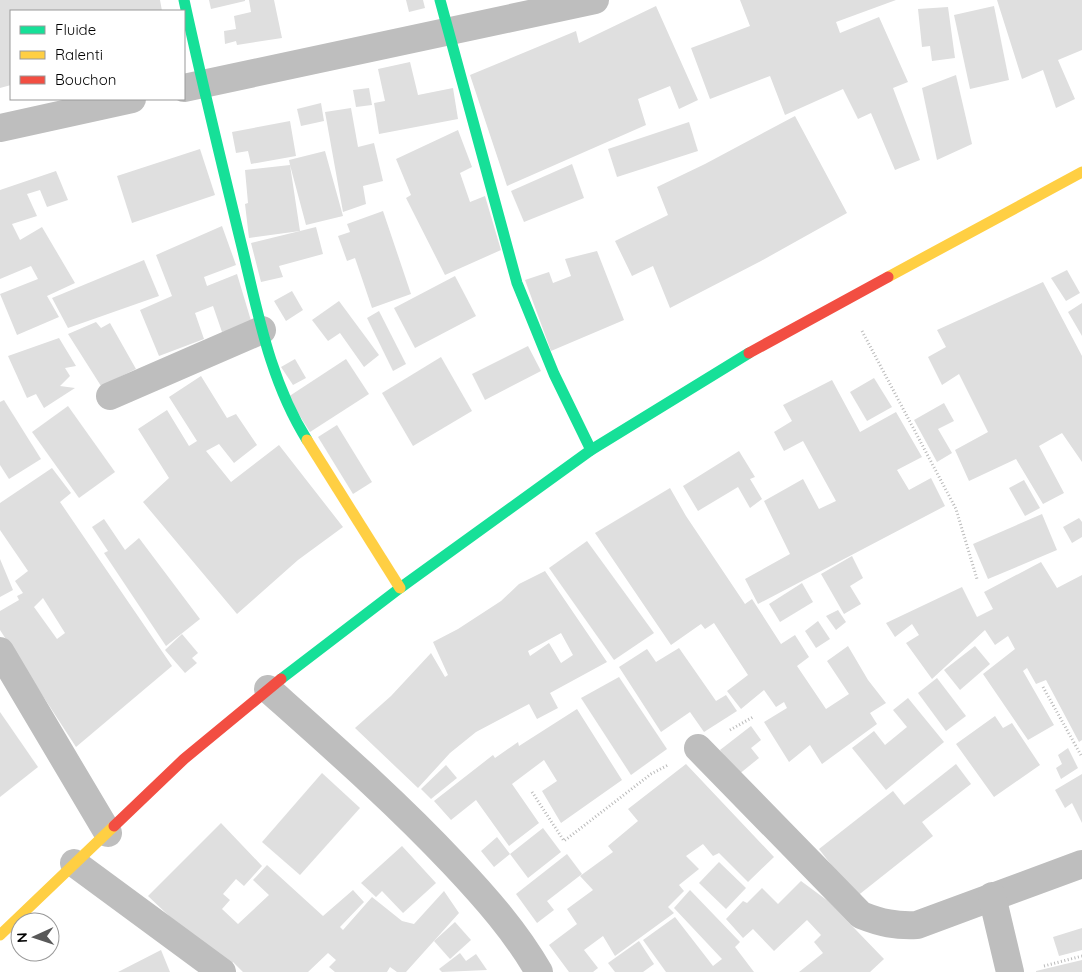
<svg xmlns="http://www.w3.org/2000/svg" width="1082" height="972" font-family="Quicksand,sans-serif">
	<style>
		.building { fill: #dfdfdf; fill-rule: evenodd }
		.lines { fill: none; stroke-linecap: round; stroke-linejoin: round }
		.path { stroke: #b9b9b9; stroke-width: 3; stroke-dasharray: 1 2.5; stroke-linecap: butt }
		.street { stroke: #bebebe; stroke-width: 28 }
		.fast { stroke: #16e098; stroke-width: 11 }
		.slow { stroke: #ffcf43; stroke-width: 11 }
		.jam { stroke: #f24e42; stroke-width: 11 }
	</style>
	<rect width="100%" height="100%" fill="#fff"/>
	<g class="building">
		<polygon points="0,0 160,0 162,11 11,11 11,85 0,88"/>
		<polygon points="209,0 245,0 245,1 211,9"/>
		<polygon points="249,0 274,0 282,38 237,45 236,41 225,44 224,31 236,29 234,16 251,12"/>
		<polygon points="406,0 423,0 425,8 409,12"/>
		<polygon points="740,0 896,0 836,22 840,33 879,17 908,82 893,88 920,160 895,170 871,113 858,119 843,89 785,115 770,76 710,99 691,48 750,26"/>
		<polygon points="997,0 1082,0 1082,50 1058,60 1075,99 1056,108 1043,70 1022,79"/>
		<polygon points="656,6 698,100 679,109 670,86 638,99 646,125 507,186 470,75 576,31 579,43"/>
		<polygon points="994,6 1009,80 970,89 954,15"/>
		<polygon points="948,7 955,58 932,61 930,46 922,47 918,9"/>
		<polygon points="410,62 418,95 453,88 458,119 379,134 374,103 385,101 378,69"/>
		<polygon points="956,75 972,144 937,160 922,88"/>
		<polygon points="369,88 372,105 356,107 353,90"/>
		<polygon points="321,103 324,121 301,126 297,109"/>
		<polygon points="351,108 358,147 374,143 383,181 363,186 366,204 343,212 325,112"/>
		<polygon points="795,116 847,213 761,261 670,308 653,266 632,276 615,241 668,215 657,187 705,164"/>
		<polygon points="290,121 296,156 251,164 248,151 236,153 232,132"/>
		<polygon points="689,122 698,151 617,177 608,149"/>
		<polygon points="458,130 472,167 460,173 470,202 485,196 501,250 445,275 406,198 411,195 396,159"/>
		<polygon points="200,149 215,195 132,223 117,176"/>
		<polygon points="325,151 343,216 306,225 290,165 300,231 316,227 323,254 279,266 283,277 261,282 251,243 300,231 249,238 245,204 248,203 245,170 290,165 289,160"/>
		<polygon points="572,164 584,198 524,222 511,191"/>
		<polygon points="56,171 68,200 47,207 40,190 27,194 37,216 12,224 20,240 42,227 75,283 47,296 59,317 17,335 0,294 38,279 31,266 0,279 0,190"/>
		<polygon points="383,211 411,294 372,308 355,258 347,261 338,236 350,232 347,224"/>
		<polygon points="222,226 236,265 204,277 207,286 237,274 252,324 222,332 213,306 195,313 204,339 159,356 140,310 172,296 156,255"/>
		<polygon points="597,251 624,320 551,351 525,280 549,272 553,283 571,276 565,259"/>
		<polygon points="144,260 159,296 68,328 52,298"/>
		<polygon points="1067,270 1080,293 1066,301 1051,278"/>
		<polygon points="455,276 476,316 415,348 394,308"/>
		<polygon points="1043,282 1082,356 1082,462 1062,433 1039,446 1064,493 1043,504 1016,459 969,481 955,450 988,432 959,374 942,385 928,357 946,347 937,330"/>
		<polygon points="292,291 303,310 286,321 274,301"/>
		<polygon points="339,301 379,355 364,367 340,333 328,341 312,320"/>
		<polygon points="1082,303 1082,336 1068,312"/>
		<polygon points="379,311 406,364 393,371 367,318"/>
		<polygon points="96,322 101,328 110,323 136,369 101,386 68,334"/>
		<polygon points="59,338 76,366 65,368 70,376 60,386 75,388 44,408 36,394 27,398 8,356"/>
		<polygon points="528,346 541,371 485,400 472,374"/>
		<polygon points="441,357 472,411 413,446 382,393"/>
		<polygon points="295,359 306,378 293,385 281,367"/>
		<polygon points="346,359 369,394 310,432 288,397"/>
		<polygon points="201,376 227,418 236,414 257,445 234,463 219,444 206,451 231,482 279,445 343,527 298,560 237,614 143,502 169,478 138,429 167,410 189,446 197,441 169,397"/>
		<polygon points="874,378 892,407 867,421 850,392"/>
		<polygon points="832,380 860,432 896,412 922,457 897,470 909,490 931,478 945,506 758,604 745,579 790,554 764,501 803,479 819,509 836,501 803,441 784,451 774,432 792,421 783,405"/>
		<polygon points="4,400 41,459 9,479 0,465 0,402"/>
		<polygon points="944,403 954,421 938,429 952,453 937,462 914,420"/>
		<polygon points="68,406 115,472 79,498 32,432"/>
		<polygon points="337,425 372,482 353,494 318,437"/>
		<polygon points="739,451 755,477 750,479 762,499 750,508 738,487 698,511 683,486"/>
		<path d="M 52,468 L 71,493 L 60,502 L 172,666 L 76,747 L 0,630 L 0,611 L 19,600 L 17,596 L 23,593 L 15,581 L 28,571 L 0,530 L 0,503 ZM 43,598 L 65,633 L 57,639 L 34,607 Z"/>
		<polygon points="1024,480 1040,508 1025,516 1009,488"/>
		<polygon points="670,488 686,516 745,604 752,599 781,644 795,635 809,657 797,666 826,709 849,694 827,661 848,646 868,680 886,703 870,713 877,724 822,764 810,745 789,762 764,722 787,708 784,702 776,707 764,690 741,709 727,691 748,675 714,623 705,629 701,624 671,645 595,533"/>
		<polygon points="1042,514 1057,550 988,579 973,544"/>
		<polygon points="1079,518 1082,522 1082,537 1072,543 1063,527"/>
		<polygon points="104,519 125,550 139,538 200,619 166,646 104,553 108,551 92,527"/>
		<polygon points="587,541 654,633 614,660 549,568"/>
		<polygon points="852,556 863,578 850,586 861,604 844,614 821,574"/>
		<polygon points="0,559 13,590 0,597"/>
		<polygon points="1041,562 1057,588 1082,575 1082,740 1079,742 1046,680 1036,684 1027,668 1023,671 1054,725 1028,740 983,674 1015,649 1008,636 995,645 985,630 932,679 906,643 919,635 912,624 895,637 886,623 962,587 977,617 993,609 984,592"/>
		<path d="M 545,571 L 607,662 L 550,693 L 558,708 L 537,719 L 529,704 L 476,732 L 450,753 L 418,788 L 355,728 L 391,696 L 431,653 L 445,677 L 448,675 L 433,642 L 458,629 L 501,601 L 519,584 ZM 561,633 L 573,655 L 561,663 L 549,643 L 530,656 L 528,651 Z"/>
		<polygon points="802,583 813,602 780,622 769,604"/>
		<polygon points="838,610 846,622 836,630 826,616"/>
		<polygon points="818,621 830,639 816,648 805,631"/>
		<polygon points="182,634 198,653 192,658 197,663 185,673 165,650"/>
		<polygon points="975,646 990,664 960,690 944,670"/>
		<polygon points="679,648 716,701 726,695 737,711 704,732 690,712 661,732 619,667 647,649 656,662"/>
		<polygon points="619,677 667,749 631,775 581,698"/>
		<polygon points="937,678 966,716 946,731 918,693"/>
		<polygon points="908,698 944,742 886,790 852,748 874,731 885,745 907,727 893,710"/>
		<polygon points="577,709 622,780 561,823 542,791 557,781 544,760 512,784 539,823 509,846 476,800 451,820 434,801 493,755 495,758 518,742 519,746"/>
		<polygon points="0,712 38,767 0,797"/>
		<polygon points="995,716 1003,728 1012,723 1040,765 994,797 956,744"/>
		<polygon points="751,726 761,740 751,748 759,758 738,775 720,750"/>
		<polygon points="1068,748 1078,768 1061,779 1056,768 1062,764 1058,755"/>
		<polygon points="686,764 774,857 748,882 719,853 713,856 703,844 686,856 699,869 679,885 684,891 668,907 674,913 615,956 603,936 584,950 598,968 593,972 569,972 549,945 577,924 567,909 593,890 580,876 613,852 608,846 638,821 628,809"/>
		<polygon points="956,764 971,784 922,822 933,836 856,897 819,849 893,791 904,805"/>
		<polygon points="446,765 457,778 431,799 421,789"/>
		<polygon points="322,773 360,808 300,875 262,842"/>
		<polygon points="1082,774 1082,823 1072,803 1065,808 1055,790"/>
		<polygon points="221,823 262,866 244,886 236,879 223,894 230,900 222,909 238,924 269,895 253,880 267,865 323,916 353,890 364,902 340,927 343,930 372,897 402,921 414,924 444,891 459,913 406,972 397,972 390,967 387,972 335,972 329,967 336,960 328,953 308,972 243,972 233,962 226,970 148,896"/>
		<polygon points="543,828 561,852 528,878 510,854 494,867 481,851 497,837 510,854"/>
		<polygon points="402,846 436,883 403,913 382,891 376,897 361,883"/>
		<polygon points="567,854 582,874 547,901 554,910 537,923 516,894"/>
		<polygon points="719,862 746,888 726,909 699,883"/>
		<polygon points="801,881 828,901 884,959 870,972 799,972 823,953 814,942 821,935 807,920 774,951 753,929 743,938 726,919 743,901 747,903 762,888 778,904"/>
		<polygon points="690,890 740,942 735,947 754,972 666,972 643,940 675,917 713,966 722,959 674,908"/>
		<polygon points="455,922 471,940 450,959 434,941"/>
		<polygon points="1082,928 1082,950 1059,956 1053,937"/>
		<polygon points="639,941 654,964 643,972 615,972 608,963"/>
		<polygon points="161,950 170,972 118,972"/>
		<polygon points="460,953 466,961 476,954 487,970 442,972 439,969"/>
		<polygon points="1082,960 1082,972 1036,972 1036,971"/>
	</g>
	<g class="lines">
		<g class="path">
			<polyline points="862,331 956,509 977,579"/>
			<polyline points="1043,687 1082,757"/>
			<polyline points="730,730 753,717"/>
			<polyline points="532,792 564,841 651,774 668,765"/>
			<polyline points="1044,966 1082,956"/>
		</g>
		<g class="street">
			<polyline points="184,88 595,0"/>
			<polyline points="0,128 132,99"/>
			<polyline points="110,396 262,330"/>
			<polyline points="0,651 108,833"/>
			<path d="M 268,689 C 332,746 396,802 454,864 C 486,898 516,932 539,972"/>
			<path d="M 698,748 L 861,915 C 881,923 896,926 917,925 L 1082,864"/>
			<polyline points="74,863 222,972"/>
			<polyline points="992,896 1010,972"/>
		</g>
		<g class="fast">
			<path d="M 184,0 C 202,83 222,165 242,247 C 258,313 270,381 307,440"/>
			<polyline points="440,0 517,283 554,374 591,450"/>
			<polyline points="281,679 400,588 591,450 749,353"/>
		</g>
		<g class="slow">
			<polyline points="888,277 1082,172"/>
			<polyline points="307,440 400,588"/>
			<polyline points="0,935 114,826"/>
		</g>
		<g class="jam">
			<polyline points="749,353 888,277"/>
			<polyline points="114,826 184,759 281,679"/>
		</g>
	</g>
	<rect x="10" y="10" width="175" height="90" fill="#ffffff" stroke="#999999"/>
	<rect x="20" y="26" width="25" height="8" fill="#16e098" stroke="#999999"/>
	<text x="55" y="35" font-size="15" fill="#000000">Fluide</text>
	<rect x="20" y="51" width="25" height="8" fill="#ffcf43" stroke="#999999"/>
	<text x="55" y="60" font-size="15" fill="#000000">Ralenti</text>
	<rect x="20" y="76" width="25" height="8" fill="#f24e42" stroke="#999999"/>
	<text x="55" y="85" font-size="15" fill="#000000">Bouchon</text>
	<g transform="translate(35 937) rotate(267)"><circle r="24" fill="#ffffff" stroke="#999999"/>
	<path d="M0-4L9 19L0 12L-9 19Z" fill="#595959"/>
	<text y="-8" font-size="14" font-weight="bold" text-anchor="middle" fill="#000000">N</text>
	</g>
</svg>
